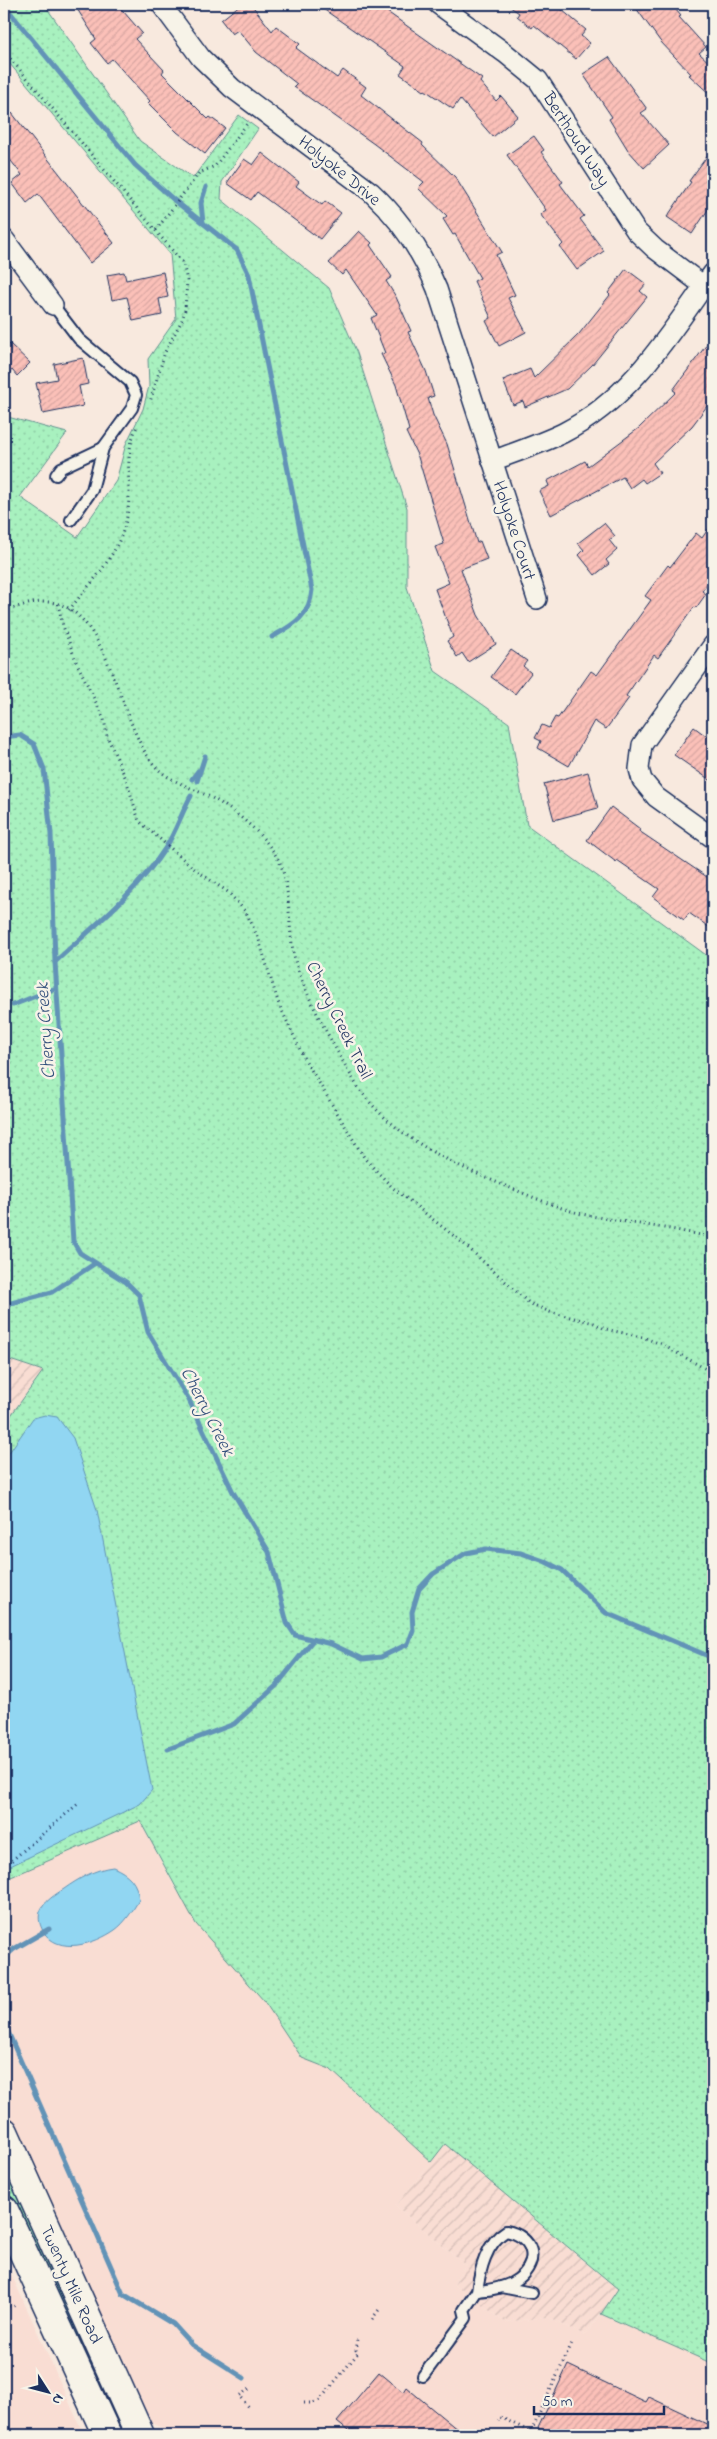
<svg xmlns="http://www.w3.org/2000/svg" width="717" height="2439" font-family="'Indie Flower',sans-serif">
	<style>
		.built { fill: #f9ddd3 }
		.industrial { fill: url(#industrial-furrows) }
		.green { fill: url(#green-dots); stroke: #62908e }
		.water { fill: #91d6f2; stroke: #6293b7 }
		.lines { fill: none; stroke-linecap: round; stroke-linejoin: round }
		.stream { stroke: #6293b7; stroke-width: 5 }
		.building { fill: url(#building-hatch); stroke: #1b2f5e }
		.lane-casing { stroke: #1b2f5e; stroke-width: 14 }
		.street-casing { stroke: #1b2f5e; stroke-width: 22 }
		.secondary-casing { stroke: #1b2f5e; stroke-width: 31 }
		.path { stroke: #1b2f5e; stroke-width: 3; stroke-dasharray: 1 4; stroke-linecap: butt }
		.lane { stroke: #f7f3e8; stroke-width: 10 }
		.street { stroke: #f7f3e8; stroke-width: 19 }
		.secondary { stroke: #f7f3e8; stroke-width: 28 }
		.labels { text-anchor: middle; stroke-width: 5; stroke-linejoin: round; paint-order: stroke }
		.street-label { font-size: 18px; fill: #1b2f5e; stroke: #f7f3e8 }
		.water-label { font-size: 19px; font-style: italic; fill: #33507c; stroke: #f7f3e8 }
	</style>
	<defs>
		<pattern id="industrial-furrows" width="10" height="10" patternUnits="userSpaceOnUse" patternTransform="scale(1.25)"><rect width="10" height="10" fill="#f9ddd3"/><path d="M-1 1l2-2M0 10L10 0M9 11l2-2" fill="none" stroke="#d5beb8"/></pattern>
		<pattern id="green-dots" width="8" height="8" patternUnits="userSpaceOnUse" patternTransform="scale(1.25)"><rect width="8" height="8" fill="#a8f1bf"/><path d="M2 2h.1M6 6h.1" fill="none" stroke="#90cfa7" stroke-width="1.8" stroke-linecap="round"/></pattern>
		<pattern id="building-hatch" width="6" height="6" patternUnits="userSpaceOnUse" patternTransform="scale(1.25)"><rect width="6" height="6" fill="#fbc0b8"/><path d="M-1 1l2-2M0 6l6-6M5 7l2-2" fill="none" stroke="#d7a5a1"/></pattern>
	</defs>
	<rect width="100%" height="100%" fill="#f8e9de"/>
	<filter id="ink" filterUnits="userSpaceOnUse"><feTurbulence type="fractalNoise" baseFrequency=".02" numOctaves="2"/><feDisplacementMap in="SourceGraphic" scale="10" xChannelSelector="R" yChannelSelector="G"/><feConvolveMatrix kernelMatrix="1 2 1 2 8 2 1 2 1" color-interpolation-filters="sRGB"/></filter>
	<g filter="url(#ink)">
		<g class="built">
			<polygon points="140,1821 175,1888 264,2001 302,2057 330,2069 431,2162 396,2206 465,2265 454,2285 505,2322 547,2317 585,2335 601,2314 713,2364 713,2435 168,2435 164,2429 147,2421 4,2112 4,1880"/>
			<polygon points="4,2258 84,2435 4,2435"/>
		</g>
		<g class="industrial">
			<polygon points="4,1358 43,1371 4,1425"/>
			<polygon points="445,2144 618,2290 585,2335 547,2317 505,2322 454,2285 465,2265 396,2206"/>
		</g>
		<g class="green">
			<polygon points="4,4 44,4 140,141 193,178 239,115 258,129 222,182 221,199 329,288 357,353 407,508 407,587 435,671 509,723 527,825 713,960 713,2364 601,2314 618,2289 445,2144 431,2162 330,2069 302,2058 264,2001 196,1924 140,1821 4,1880 4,1425 43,1371 4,1358 4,416 67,433 20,497 77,537 116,481 126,444 143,409 149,386 148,359 176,319 170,254 4,57"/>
			<polygon points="4,2159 97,2370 50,2287 4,2184"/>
		</g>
		<g class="water">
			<polygon points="45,1415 57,1417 73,1438 97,1510 152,1790 140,1804 4,1869 4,1460 33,1418"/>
			<path d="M 113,1867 C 129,1874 137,1882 139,1900 C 133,1910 125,1923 115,1930 C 95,1944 58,1956 43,1931 C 40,1925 38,1919 40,1912 C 43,1902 56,1894 64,1889 C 78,1879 95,1869 113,1867 Z"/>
		</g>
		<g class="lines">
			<g class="stream">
				<path d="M 4,5 L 135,165 L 174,200 L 237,250 L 249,275 L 252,291 L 312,590 C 310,616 293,625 272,637"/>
				<polyline points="203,223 201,203 206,187"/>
				<polyline points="4,737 20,735 34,744 44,769 51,834 55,962 73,1241 80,1253 126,1282 139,1295 148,1332 189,1400 233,1492 269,1552 287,1623 295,1635 331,1644 363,1659 381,1657 408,1644 413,1631 412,1612 419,1589 433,1574 466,1553 486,1549 521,1553 544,1561 562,1570 606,1613 713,1658"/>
				<polyline points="192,779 198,771"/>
				<polyline points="197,781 205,756"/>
				<path d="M 55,962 C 94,926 137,892 166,847 C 176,831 182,812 191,796"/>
				<polyline points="13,1005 56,988"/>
				<polyline points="4,1305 52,1292 94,1264"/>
				<polyline points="168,1749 234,1724 276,1686 313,1640"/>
				<polyline points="4,1958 14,1949 49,1929"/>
				<polyline points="4,2023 123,2294 173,2324 192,2345 244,2378"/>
			</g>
		</g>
		<g class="building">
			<polygon points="74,4 117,4 142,33 135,39 164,70 162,73 208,119 210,117 225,128 205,154 177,132 148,103 150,101 112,59 107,63 91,43 96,39"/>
			<polygon points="241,4 251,4 272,31 276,26 300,44 296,48 337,78 343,70 366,87 361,95 423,143 422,145 455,177 502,252 496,255 515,295 508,298 526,332 499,346 486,321 491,318 474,281 480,278 455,234 453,235 443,219 447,216 418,188 424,182 374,144 294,87 297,84 256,52 238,30 232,34 221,20"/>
			<polygon points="316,4 376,4 482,79 480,82 496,101 501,96 518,116 493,137 460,99 453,109 425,90 424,91 400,74 405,66"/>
			<polygon points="506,4 567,4 562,10 586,30 581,36 590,43 576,59 534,25 532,28 517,16 519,13"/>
			<polygon points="633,4 671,4 681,16 679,17 706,47 699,53 713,66 713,97 689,75 691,74 660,41"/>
			<polygon points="609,57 647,109 641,113 669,145 644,168 628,150 609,119 612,117 583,74"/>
			<polygon points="12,113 114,243 90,263 38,194 27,203 12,183 22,175 4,152 4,120"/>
			<polygon points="534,136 544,150 541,152 563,182 560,184 584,216 580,219 604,251 577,270 560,247 563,244 540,214 546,210 507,155"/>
			<polygon points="713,148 713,202 692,234 667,217 691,182 689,181"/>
			<polygon points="262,153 299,182 296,186 322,205 325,201 341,213 320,239 257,192 251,200 227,183 244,159 253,165"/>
			<polygon points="359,231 372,243 370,245 392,277 386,281 396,297 411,331 408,332 426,371 434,396 428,398 433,415 447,444 477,543 480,541 487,559 461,569 478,615 496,644 468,662 462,653 457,657 447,641 453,637 435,589 449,583 435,547 444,544 418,457 406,432 409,430 396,385 381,354 385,353 371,318 377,315 346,270 342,275 329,263"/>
			<polygon points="626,269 646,284 640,291 647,297 592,365 567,389 525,407 523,401 513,405 503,380 530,369 534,378 579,334 610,295 608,293"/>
			<polygon points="124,272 126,280 163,272 168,297 159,299 162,315 133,321 127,297 112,300 107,275"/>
			<polygon points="713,336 713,398 692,426 653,463 660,473 645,483 642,479 630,488 623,477 551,515 539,491 549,486 547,481 585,461 588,466 639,428 676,392 673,390"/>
			<polygon points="10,344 30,363 17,376 12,370 4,379 4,350"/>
			<polygon points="83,358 88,384 79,386 83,406 43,414 36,383 57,379 54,364"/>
			<polygon points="713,522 713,577 702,591 706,594 696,608 694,607 658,658 654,655 626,696 629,698 606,729 594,721 569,766 538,748 541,741 535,738 542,725 549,728 555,717 558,718 591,671 597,675 651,600 645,596 668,565 670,567 696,533 702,538"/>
			<polygon points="604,523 615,536 609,540 617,550 606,560 609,564 595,575 579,555 584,550 578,543"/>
			<polygon points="511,650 527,661 523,666 531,673 515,694 491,677"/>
			<polygon points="694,727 713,741 713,782 674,755"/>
			<polygon points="588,772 598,808 554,820 544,784"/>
			<polygon points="611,807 640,829 639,831 713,881 713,930 689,913 684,920 653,897 659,889 617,860 616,862 587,840"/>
			<polygon points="568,2365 646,2402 649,2397 713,2427 713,2435 557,2435 538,2428"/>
			<polygon points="379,2372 403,2392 406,2387 464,2435 353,2435 337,2422"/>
		</g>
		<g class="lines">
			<defs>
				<g id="lane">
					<polyline points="53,305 79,339 130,382 136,395 132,408 103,448 92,490 71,520"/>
					<polyline points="56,475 61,468 103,448"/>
					<polyline points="501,2287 532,2293"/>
					<path d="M 423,2376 L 466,2318 L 464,2310 L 477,2291 C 491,2290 506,2288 518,2279 C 541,2261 533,2236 506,2231 C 486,2243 480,2270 477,2291"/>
				</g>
				<g id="street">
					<path d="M 161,4 L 201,58 L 232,88 L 371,192 C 400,219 422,252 437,289 L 537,599"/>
					<polyline points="438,4 505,53 538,80 636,231 655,249 704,286"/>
					<polyline points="4,239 53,305"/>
					<path d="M 492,461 C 516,452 540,444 563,433 C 631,399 670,333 713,273"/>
					<polyline points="713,645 642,745 639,769 642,780 656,797 713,838"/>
				</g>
				<g id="secondary">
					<polyline points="4,2132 140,2435"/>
					<polyline points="4,2210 107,2435"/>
				</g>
			</defs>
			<use href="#lane" class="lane-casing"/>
			<use href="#street" class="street-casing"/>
			<use href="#secondary" class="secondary-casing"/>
			<g class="path">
				<polyline points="4,51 183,263 187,281 185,310 182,320 165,352 150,402"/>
				<polyline points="156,230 199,173 215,166 249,121"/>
				<polyline points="58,604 63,626 76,661 104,719 107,736 126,779 139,821 197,871 228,892 246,912 259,940 278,1002 304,1058 365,1159 392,1187 464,1244 529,1303 550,1312 594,1323 605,1329 642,1337 661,1344 713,1373"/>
				<path d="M 69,610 C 92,581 120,554 127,516 C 133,485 122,454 138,425"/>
				<path d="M 4,611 C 18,607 33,601 48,602 C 112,606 119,734 159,770 C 174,783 195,789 212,798 C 237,812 264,834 278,859 C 292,884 287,930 295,960 C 305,996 334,1046 353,1079 C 387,1136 454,1165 513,1189 C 535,1198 558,1208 582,1214 C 625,1223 670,1227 713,1238"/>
				<polyline points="4,1867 80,1802"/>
				<polyline points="4,2305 10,2307 16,2305"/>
				<polyline points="372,2319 381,2307"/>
				<polyline points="249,2389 239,2396 249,2407"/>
				<polyline points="304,2403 313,2403 320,2400 358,2353 356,2350 358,2339"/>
				<polyline points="498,2421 500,2417 531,2432 572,2343"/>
				<polyline points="265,2435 271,2432 271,2431"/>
			</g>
			<use href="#lane" class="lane"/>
			<use href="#street" class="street"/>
			<use href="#secondary" class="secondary"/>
		</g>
	</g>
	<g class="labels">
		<g class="street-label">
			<text transform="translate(577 139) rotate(57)" y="6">Berthoud Way</text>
			<text transform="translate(340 170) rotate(39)" y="6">Holyoke Drive</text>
			<text transform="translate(515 530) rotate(72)" y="6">Holyoke Court</text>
			<text transform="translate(340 1020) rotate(64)" y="6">Cherry Creek Trail</text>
			<text transform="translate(72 2284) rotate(66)" y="6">Twenty Mile Road</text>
		</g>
		<g class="water-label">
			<text transform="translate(44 1031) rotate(-94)" y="7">Cherry Creek</text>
			<text transform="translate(209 1411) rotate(63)" y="7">Cherry Creek</text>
		</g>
	</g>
	<rect width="717" height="2439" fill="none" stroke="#f7f3e8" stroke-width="20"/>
	<rect x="10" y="10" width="697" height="2419" fill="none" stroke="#1b2f5e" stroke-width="2" filter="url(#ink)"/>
	<g transform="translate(48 2392) rotate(126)" stroke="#f7f3e8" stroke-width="4" paint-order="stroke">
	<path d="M0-4L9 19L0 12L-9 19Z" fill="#1b2f5e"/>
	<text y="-8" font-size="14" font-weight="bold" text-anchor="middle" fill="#1b2f5e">N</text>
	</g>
	<path d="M534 2406v8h130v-8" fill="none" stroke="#1b2f5e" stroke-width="2.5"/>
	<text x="542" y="2406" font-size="15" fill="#1b2f5e" stroke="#f7f3e8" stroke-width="4" paint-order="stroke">50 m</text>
</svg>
